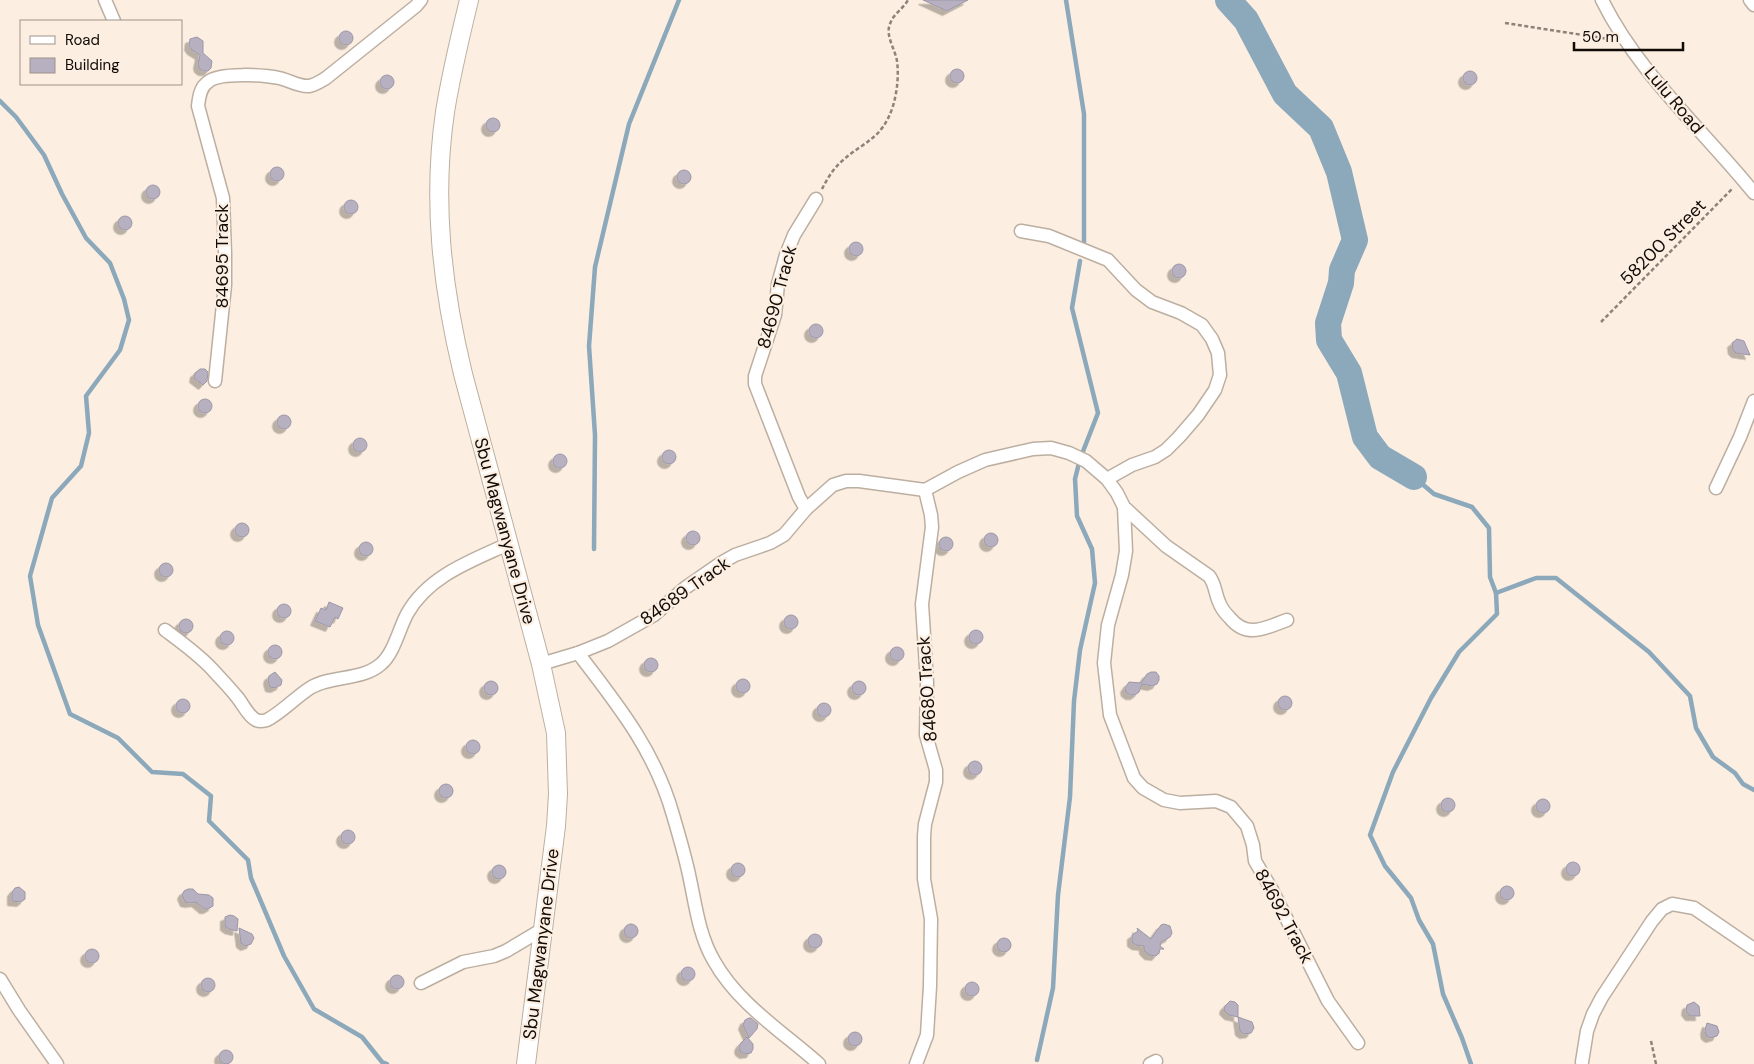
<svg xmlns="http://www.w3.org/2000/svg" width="1754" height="1064" font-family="'DM Sans',sans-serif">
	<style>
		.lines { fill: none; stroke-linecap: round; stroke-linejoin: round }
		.stream { stroke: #8ca8bb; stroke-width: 4.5 }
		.river { stroke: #8ca8bb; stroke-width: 26 }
		.building { fill: #b6b0c1; stroke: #9c97a7; filter: url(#shadow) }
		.street-casing { stroke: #bcafa1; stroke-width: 15 }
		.secondary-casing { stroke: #bcafa1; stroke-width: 20 }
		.path { stroke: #8d837a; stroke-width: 2.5; stroke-dasharray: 4 2.5; stroke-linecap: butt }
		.street { stroke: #fff; stroke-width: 12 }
		.secondary { stroke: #fff; stroke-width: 18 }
		.labels { text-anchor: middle; stroke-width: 4.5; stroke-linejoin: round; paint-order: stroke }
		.street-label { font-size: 18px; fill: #100b07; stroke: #fceee0 }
	</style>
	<defs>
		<filter id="shadow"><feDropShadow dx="-4.5" dy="4.5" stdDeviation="0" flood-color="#0004"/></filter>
	</defs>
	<rect width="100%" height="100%" fill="#fceee0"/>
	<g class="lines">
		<g class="stream">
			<polyline points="1066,0 1084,114 1084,243"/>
			<polyline points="0,101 16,117 44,155 62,194 86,238 110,263 124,299 129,320 120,350 86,396 89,433 81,466 52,498 30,576 38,625 70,714 118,738 152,772 183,774 211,796 209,821 248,860 251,878 284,956 314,1009 362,1037 382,1062 387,1064"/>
			<polyline points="1414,477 1434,494 1472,507 1489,528 1490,577 1496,593 1497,614 1459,652 1431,698 1393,772 1370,835 1385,866 1411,898 1419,920 1433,944 1443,994 1462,1038 1471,1064"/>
			<polyline points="594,549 595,435 589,346 595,267 629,124 679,0"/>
			<polyline points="1496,593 1536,578 1556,578 1649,652 1690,696 1696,728 1713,757 1735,773 1743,784 1754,790"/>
			<polyline points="1037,1060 1053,988 1058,895 1070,797 1074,701 1080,650 1095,583 1092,549 1077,516 1075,479 1080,459 1098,413 1072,308 1080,261"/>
		</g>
		<polyline class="river" points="1228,0 1246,20 1285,94 1321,128 1339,172 1355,240 1342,270 1341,283 1328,323 1329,340 1349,373 1365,437 1380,457 1414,477"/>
	</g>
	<g class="building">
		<polygon points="923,0 968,0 947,11"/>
		<circle cx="346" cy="38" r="7"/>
		<polygon points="197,37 203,41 203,53 212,61 211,68 208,71 203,71 199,68 198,64 200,55 192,50 189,46 190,39"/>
		<circle cx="957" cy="76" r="7"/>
		<circle cx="1470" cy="78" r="7"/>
		<circle cx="387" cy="82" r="7"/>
		<circle cx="493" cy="125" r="7"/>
		<circle cx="277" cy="174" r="7"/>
		<circle cx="684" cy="177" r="7"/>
		<circle cx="153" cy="192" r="7"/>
		<circle cx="351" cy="207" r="7"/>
		<circle cx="125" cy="223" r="7"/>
		<circle cx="856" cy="249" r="7"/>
		<circle cx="1179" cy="271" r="7"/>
		<circle cx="816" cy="331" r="7"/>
		<polygon points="1737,339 1744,341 1750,355 1736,353 1733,350 1732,343"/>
		<polygon points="200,369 205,369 208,372 207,381 203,385 194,378 195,373"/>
		<circle cx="205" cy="406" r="7"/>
		<circle cx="284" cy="422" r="7"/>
		<circle cx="360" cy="445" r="7"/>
		<circle cx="669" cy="457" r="7"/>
		<circle cx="560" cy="461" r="7"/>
		<circle cx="242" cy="530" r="7"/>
		<circle cx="693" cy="538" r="7"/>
		<circle cx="991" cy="540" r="7"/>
		<circle cx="946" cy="544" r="7"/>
		<circle cx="366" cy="549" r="7"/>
		<circle cx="166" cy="570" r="7"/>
		<polygon points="329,602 343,608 338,619 335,617 330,627 315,621 321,608 326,610"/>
		<circle cx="284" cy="611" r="7"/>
		<circle cx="791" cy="622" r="7"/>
		<circle cx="186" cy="626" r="7"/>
		<circle cx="976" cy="637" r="7"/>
		<circle cx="227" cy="638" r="7"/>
		<circle cx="275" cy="652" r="7"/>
		<circle cx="897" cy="654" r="7"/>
		<circle cx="651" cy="665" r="7"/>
		<polygon points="275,672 282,680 281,685 275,688 270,687 268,680 269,676"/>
		<polygon points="1151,672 1156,672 1159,676 1159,680 1157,684 1152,686 1142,684 1139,692 1135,695 1130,695 1126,692 1125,688 1129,682 1141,683 1147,674"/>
		<circle cx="743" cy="686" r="7"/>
		<circle cx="859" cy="688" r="7"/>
		<circle cx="491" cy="688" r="7"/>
		<circle cx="1285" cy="703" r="7"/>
		<circle cx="183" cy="706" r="7"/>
		<circle cx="824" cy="710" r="7"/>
		<circle cx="473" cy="747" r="7"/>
		<circle cx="975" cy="768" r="7"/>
		<circle cx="446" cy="791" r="7"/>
		<circle cx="1448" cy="805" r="7"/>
		<circle cx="1543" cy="806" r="7"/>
		<circle cx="348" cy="837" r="7"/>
		<circle cx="1573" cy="869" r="7"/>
		<circle cx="738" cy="870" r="7"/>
		<circle cx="499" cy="872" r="7"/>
		<circle cx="1507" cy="893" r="7"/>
		<polygon points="19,887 25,892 25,899 21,902 12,901 12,892 15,888"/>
		<polygon points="188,889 193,889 198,894 209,895 213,898 213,906 208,909 204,909 196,902 190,903 185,902 182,895 184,891"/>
		<polygon points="230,915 234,916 238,919 237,931 229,929 225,926 225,917"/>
		<circle cx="631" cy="931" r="7"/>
		<polygon points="1164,924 1170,926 1172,933 1170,937 1161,942 1160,946 1164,949 1160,949 1159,953 1156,956 1149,955 1144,950 1144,946 1136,945 1132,942 1132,935 1138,931 1137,928 1151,939 1161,925"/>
		<polygon points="239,928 252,934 254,938 251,944 245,946 241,943"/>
		<circle cx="815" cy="941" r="7"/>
		<circle cx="1004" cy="945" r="7"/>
		<circle cx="92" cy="956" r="7"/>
		<circle cx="688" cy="974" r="7"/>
		<circle cx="397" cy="982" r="7"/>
		<circle cx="208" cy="985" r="7"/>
		<circle cx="972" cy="989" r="7"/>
		<polygon points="1230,1001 1235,1002 1238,1005 1238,1017 1229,1015 1224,1010 1225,1006"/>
		<polygon points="1694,1002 1699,1006 1700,1016 1690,1016 1686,1011 1687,1005"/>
		<polygon points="1238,1017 1252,1022 1254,1028 1251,1033 1244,1034 1240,1031"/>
		<polygon points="749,1018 751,1018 758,1024 757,1029 749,1038 743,1025 745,1020"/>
		<polygon points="1707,1023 1717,1026 1719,1032 1717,1036 1710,1038 1706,1035 1705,1030"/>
		<circle cx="855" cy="1039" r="7"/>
		<polygon points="747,1037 753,1044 753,1049 751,1053 744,1054 740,1051 739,1047 741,1043"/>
		<circle cx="226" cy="1057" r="7"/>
	</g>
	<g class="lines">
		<defs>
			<g id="street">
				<polyline points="105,0 114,21"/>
				<path d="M 1602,0 C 1637,72 1704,131 1754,193"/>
				<polyline points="1750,0 1754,5"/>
				<polyline points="1021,231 1049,236 1108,260 1136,290 1152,302 1181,313 1202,325 1212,339 1218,353 1220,375 1215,390 1198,415 1179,437 1166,450 1155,457 1132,465 1107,479"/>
				<path d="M 215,381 L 225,285 L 225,254 L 223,198 L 198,106 C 199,98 200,87 208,82 C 219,72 265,75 279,78 C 289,80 299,87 309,86 C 315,85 321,81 326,78 L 416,6 L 421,0"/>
				<polyline points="1716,488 1740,437 1754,401"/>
				<polyline points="1124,507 1126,551 1122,575 1108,625 1104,663 1110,715 1134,778 1143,788 1164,800 1180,803 1216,801 1231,807 1247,826 1253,845 1255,861 1272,890 1328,1001 1358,1043"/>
				<polyline points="806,509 799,497 755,384 755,376 775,315 778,284 786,255 794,235 816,199"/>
				<path d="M 165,630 C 181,642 198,654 212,669 C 220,678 229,687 237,697 C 243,704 248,716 256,720 C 260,722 263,721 267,720 C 281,713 296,697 310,688 C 331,675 362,681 381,664 C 394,653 399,629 407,614 C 428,576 471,561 508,544"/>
				<path d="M 578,653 C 618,705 655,751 673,815 C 678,832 683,849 687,866 C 695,898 697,932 714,961 C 738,1004 783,1032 819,1064"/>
				<path d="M 541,664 L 578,653 L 608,641 L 654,615 L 685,588 L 721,563 L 735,555 L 770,543 L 784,535 L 806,509 L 833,485 L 846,481 L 859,481 L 925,490 L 958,472 L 985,460 L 1033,449 L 1051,448 L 1069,453 L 1086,461 L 1107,479 L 1117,493 L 1124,507 L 1166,546 L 1209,576 C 1215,583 1215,593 1219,602 C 1221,608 1225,613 1230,618 C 1247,639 1265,628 1287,620"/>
				<polyline points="0,979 19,1010 57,1064"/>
				<polyline points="421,983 463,962 494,956 506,951 543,929"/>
				<polyline points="1582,1062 1587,1031 1593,1014 1602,997 1652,921 1662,909 1672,904 1694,908 1754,949"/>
				<polyline points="916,1064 927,1035 930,986 931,919 924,879 924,836 925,824 936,782 936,770 926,735 927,683 922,604 932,527 931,515 925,490"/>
				<polyline points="1150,1064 1156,1061"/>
			</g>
			<path id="secondary" d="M 469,0 C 460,37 451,74 445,112 C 432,201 442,287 463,374 L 541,664 L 556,733 L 558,794 L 556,826 L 526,1064"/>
		</defs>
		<use href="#street" class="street-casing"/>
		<use href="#secondary" class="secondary-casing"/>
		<g class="path">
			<polyline points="1505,23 1609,39"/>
			<path d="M 822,189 C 827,179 833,169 842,161 C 864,141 882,140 893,106 C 897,92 899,76 897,61 C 895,49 885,35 890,24 C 893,14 903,9 908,0"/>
			<polyline points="1601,322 1732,189"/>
			<polyline points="1651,1041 1656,1064"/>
		</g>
		<use href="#street" class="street"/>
		<use href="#secondary" class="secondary"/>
	</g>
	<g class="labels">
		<g class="street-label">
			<text transform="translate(1674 100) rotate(50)" y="6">Lulu Road</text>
			<text transform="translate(1663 242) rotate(-45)" y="6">58200 Street</text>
			<text transform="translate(222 256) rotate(-90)" y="6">84695 Track</text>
			<text transform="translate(777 297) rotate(-75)" y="6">84690 Track</text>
			<text transform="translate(505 531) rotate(75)" y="6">Sbu Magwanyane Drive</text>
			<text transform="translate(685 591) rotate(-35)" y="6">84689 Track</text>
			<text transform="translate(927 689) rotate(-94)" y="6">84680 Track</text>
			<text transform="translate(1284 916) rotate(62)" y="6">84692 Track</text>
			<text transform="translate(541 944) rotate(-83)" y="6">Sbu Magwanyane Drive</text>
		</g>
	</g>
	<rect x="20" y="20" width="162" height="65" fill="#fceee0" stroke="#9e9389"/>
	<rect x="30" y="36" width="25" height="8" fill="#ffffff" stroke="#9e9389"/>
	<text x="65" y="45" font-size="15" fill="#100b07">Road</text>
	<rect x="30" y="58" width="25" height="15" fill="#b6b0c1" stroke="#9e9389"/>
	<text x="65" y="70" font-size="15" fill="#100b07">Building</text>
	<path d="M1574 42v8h109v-8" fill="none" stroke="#100b07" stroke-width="2.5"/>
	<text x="1582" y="42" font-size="15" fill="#100b07" stroke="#fceee0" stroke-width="4" paint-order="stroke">50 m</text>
</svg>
